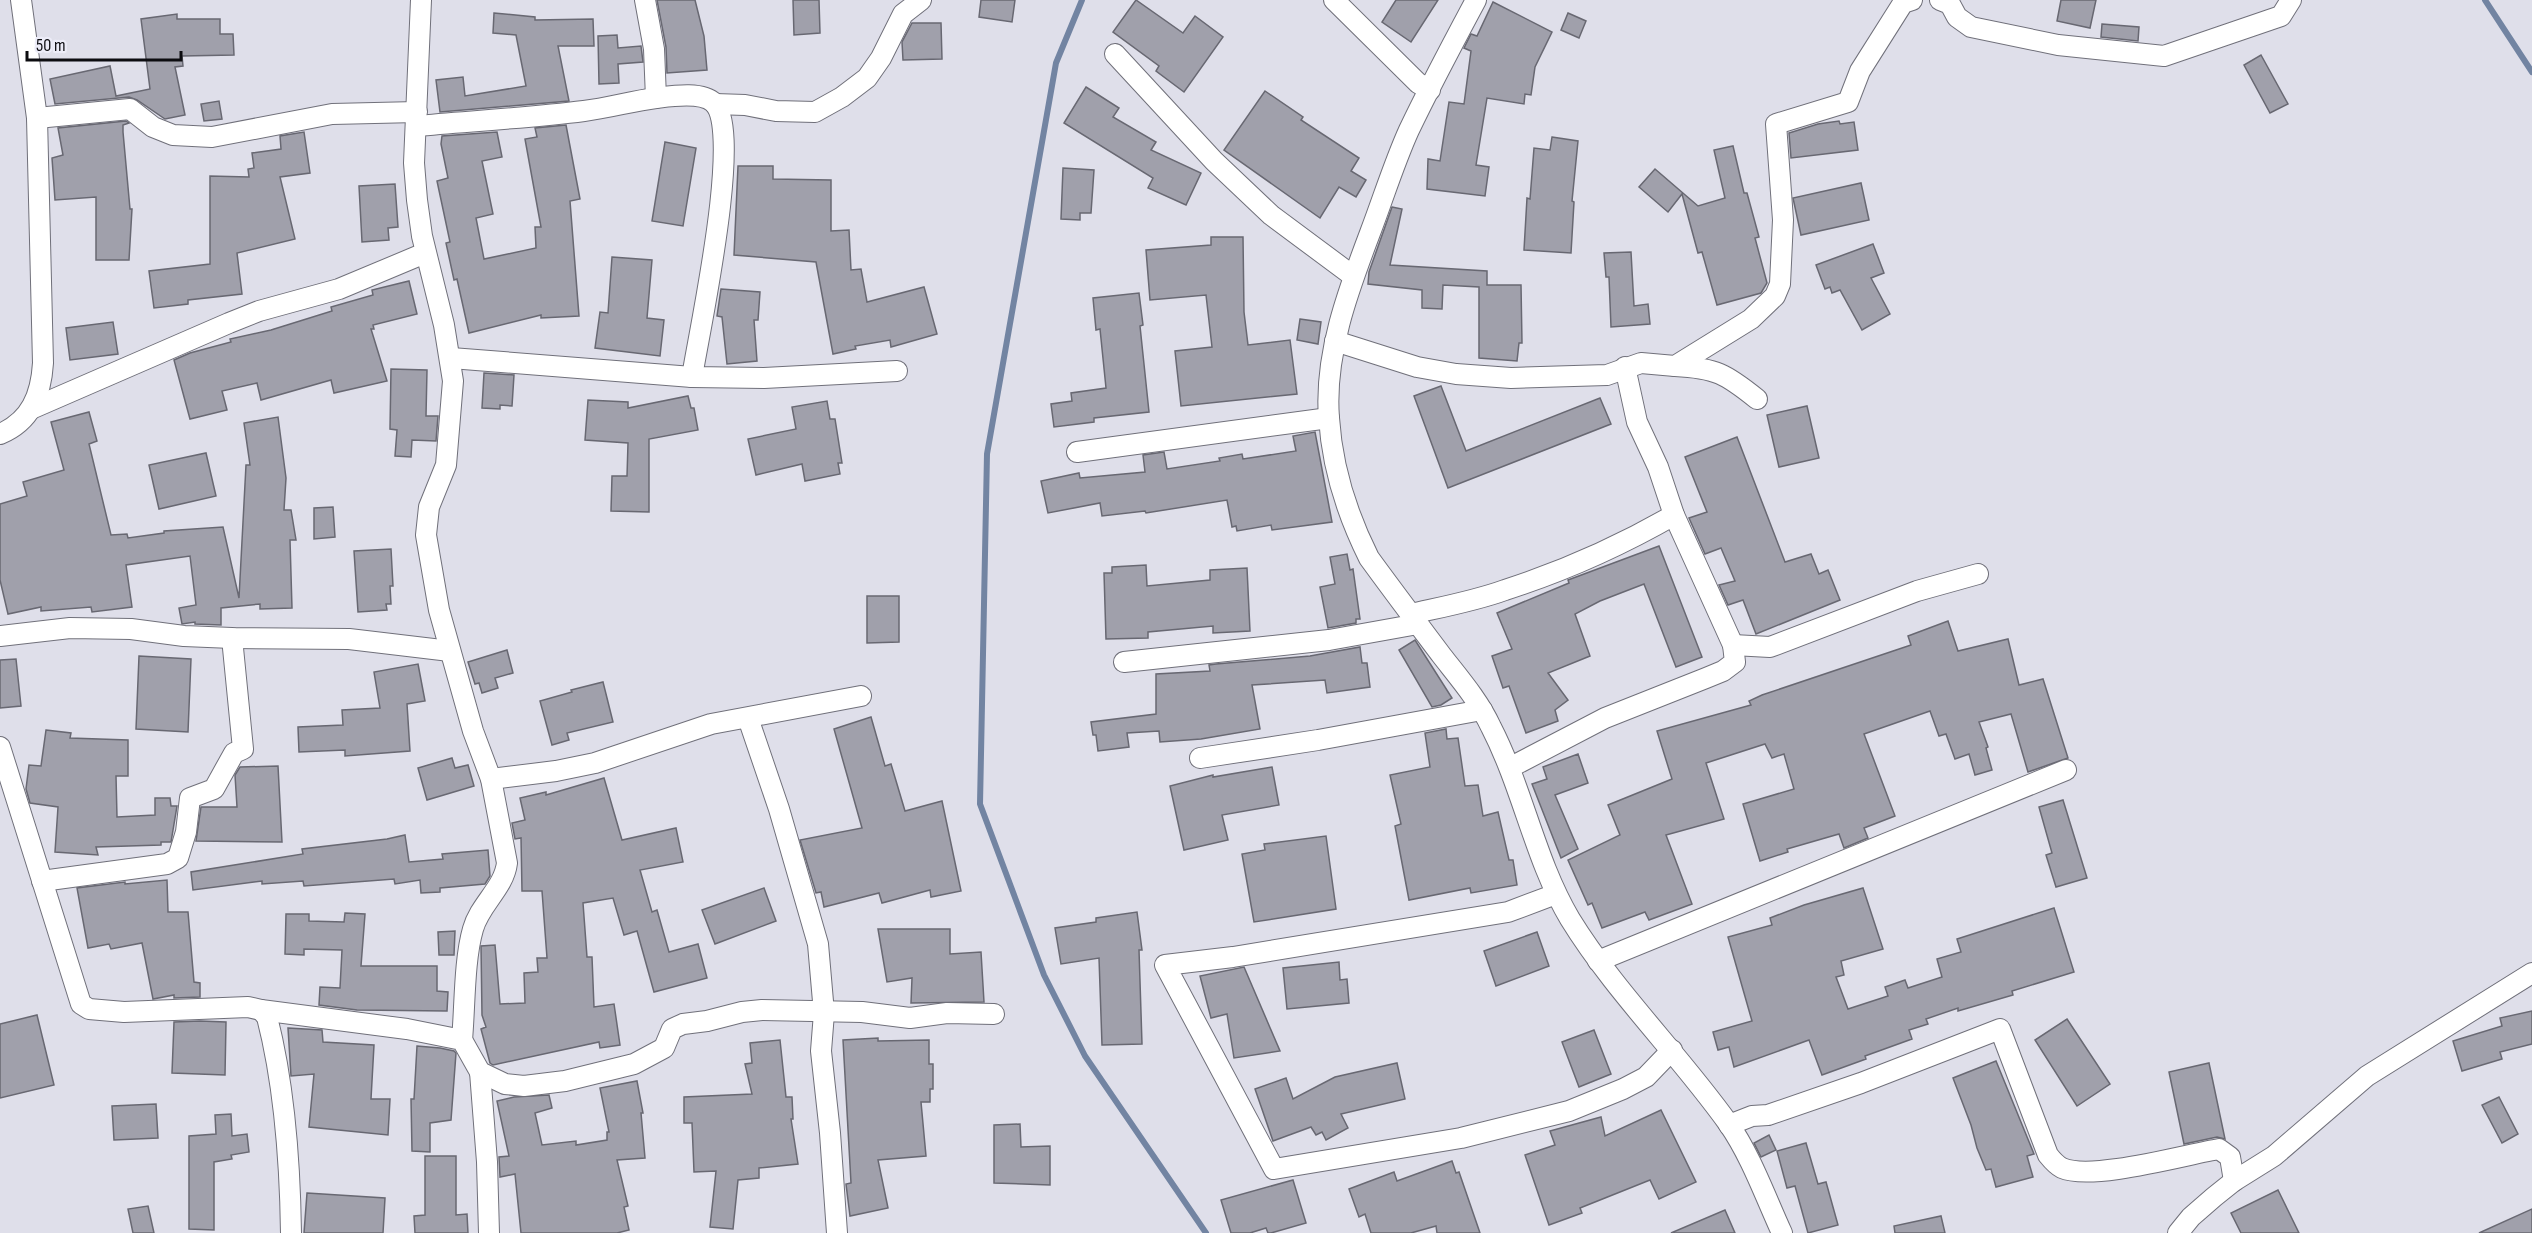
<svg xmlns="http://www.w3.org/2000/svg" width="2532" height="1233" font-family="'Sofia Sans Condensed',sans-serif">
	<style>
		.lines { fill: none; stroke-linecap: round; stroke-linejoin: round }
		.stream { stroke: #7284a2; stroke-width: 6 }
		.building { fill: #a0a0ab; stroke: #686872; stroke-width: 1.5 }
		.street-casing { stroke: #70707a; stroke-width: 22 }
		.street { stroke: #fff; stroke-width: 20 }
	</style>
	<rect width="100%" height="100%" fill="#dfdfea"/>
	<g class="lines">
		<g class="stream">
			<polyline points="1082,0 1056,63 987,454 980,804 1044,975 1085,1056 1206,1233"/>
			<polyline points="2485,0 2532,72"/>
		</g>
	</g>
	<g class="building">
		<polygon points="657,0 695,0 704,36 707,70 667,73 666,47"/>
		<polygon points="793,0 819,0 820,33 794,35"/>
		<polygon points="981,0 1015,0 1012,22 979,17"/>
		<polygon points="1136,0 1183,33 1195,16 1223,37 1184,92 1156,71 1159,66 1113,32"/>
		<polygon points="1396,0 1438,0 1411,42 1382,22"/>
		<polygon points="2061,0 2096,0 2090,28 2057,21"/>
		<polygon points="1493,2 1552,32 1535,67 1531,95 1525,94 1524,104 1487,98 1476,165 1489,167 1485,196 1427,189 1428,159 1440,161 1449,102 1464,104 1471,51 1464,48 1471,34 1477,36"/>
		<polygon points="494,13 535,17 535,20 593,19 594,46 558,46 569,101 440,112 436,80 463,77 465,96 526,86 516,35 493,33"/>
		<polygon points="1568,13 1586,21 1579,38 1561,30"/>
		<polygon points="177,14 177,19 220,19 220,34 233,34 234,55 182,56 183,66 175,67 185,115 165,119 137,100 129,97 55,104 50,79 110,66 116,96 150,89 141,19"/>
		<polygon points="912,23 941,23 942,59 903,60 902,42"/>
		<polygon points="2102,24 2139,27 2138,41 2101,37"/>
		<polygon points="617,35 618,48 641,46 643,62 618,64 619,83 599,84 598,36"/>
		<polygon points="2261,55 2288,104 2270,113 2244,65"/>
		<polygon points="1086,87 1119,108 1113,117 1156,142 1151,150 1201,173 1186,205 1148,188 1153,178 1064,123"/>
		<polygon points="1265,91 1303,117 1301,120 1359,158 1351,171 1366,180 1356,197 1339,187 1320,218 1224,150"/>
		<polygon points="219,101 222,119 204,121 201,104"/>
		<polygon points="126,121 129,123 123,125 123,132 130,209 132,209 129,260 96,260 96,197 55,200 52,158 63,155 58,128"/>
		<polygon points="1839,121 1840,124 1854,122 1858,150 1791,158 1789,133 1818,124"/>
		<polygon points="566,125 580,199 570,201 579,316 541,318 541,315 469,333 457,279 454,280 446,243 450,242 437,181 448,178 441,144 442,136 497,132 502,157 482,161 493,214 476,218 484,259 536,248 535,227 541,227 525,139 537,137 535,128"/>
		<polygon points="304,132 310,173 280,177 295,239 237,253 242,294 188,300 188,304 154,308 149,271 210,264 210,176 249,177 248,169 254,168 252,153 281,149 280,136"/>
		<polygon points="1552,137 1578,141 1572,201 1574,202 1571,253 1524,250 1527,198 1530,199 1534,148 1550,150"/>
		<polygon points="665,142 696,148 683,226 652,221"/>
		<polygon points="1733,146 1744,193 1747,193 1759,237 1755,238 1767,283 1761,293 1717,305 1702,252 1698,253 1682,194 1668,212 1639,187 1655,169 1698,206 1725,198 1714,150"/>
		<polygon points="738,166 773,166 773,179 831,180 831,231 849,230 851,270 861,269 867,302 924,287 937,334 891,347 890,340 855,346 856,349 833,354 816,262 734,255"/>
		<polygon points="1063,168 1094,170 1091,213 1080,213 1080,220 1061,219"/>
		<polygon points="1861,183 1869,220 1801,235 1793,198"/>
		<polygon points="395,184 398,227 388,228 389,240 362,242 359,186"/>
		<polygon points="1392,207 1402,209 1390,265 1487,271 1487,285 1521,285 1522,343 1519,343 1517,361 1479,358 1479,287 1443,285 1442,309 1422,308 1422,290 1368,284 1369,272"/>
		<polygon points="1211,237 1243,237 1244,312 1248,345 1290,340 1297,394 1181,406 1175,351 1212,347 1206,295 1150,300 1146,250 1211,245"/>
		<polygon points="1873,244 1884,273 1871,278 1890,314 1862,330 1840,290 1832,293 1830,287 1825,289 1816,265"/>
		<polygon points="1631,252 1634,306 1648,304 1650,324 1611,327 1609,277 1606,277 1604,253"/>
		<polygon points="612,257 652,260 647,318 664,320 660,356 595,348 600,312 608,313"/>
		<polygon points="409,281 417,314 373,325 374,329 371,329 387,381 334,393 331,380 261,400 257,383 222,391 227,410 190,419 174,360 190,353 231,342 230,339 271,330 332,311 331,307 373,295 372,290"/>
		<polygon points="721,289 760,292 758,320 754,320 757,361 727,364 722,317 717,316"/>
		<polygon points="1139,293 1143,325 1140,326 1149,412 1094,418 1094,422 1054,427 1051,404 1072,401 1071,393 1106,388 1100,329 1096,330 1093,298"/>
		<polygon points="1300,319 1321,322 1318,344 1297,340"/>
		<polygon points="113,322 118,354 70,360 66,328"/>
		<polygon points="391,369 427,370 426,416 438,416 436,441 412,440 411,457 395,456 397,430 390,429"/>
		<polygon points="484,373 514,375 512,406 500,405 500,409 482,408"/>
		<polygon points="1441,386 1466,451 1600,398 1611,424 1448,488 1414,396"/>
		<polygon points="688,396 691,408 694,408 698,430 649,439 649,512 611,511 612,476 627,476 628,443 585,440 588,400 628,402 628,408"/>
		<polygon points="827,401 830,419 835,419 842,463 838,463 840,474 805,481 802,464 756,475 748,439 796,429 792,407"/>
		<polygon points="1807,406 1819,458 1779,467 1767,415"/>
		<polygon points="89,412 97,441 89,444 111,535 127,534 128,538 164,533 164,531 223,527 239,598 246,465 250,465 244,423 278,417 286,478 284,510 291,510 296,540 290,540 292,608 260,609 260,604 221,608 221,625 195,624 195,622 182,624 179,608 196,605 190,556 126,565 132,607 92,612 91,607 41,611 41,607 8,614 0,580 0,504 27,496 23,482 64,470 51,422"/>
		<polygon points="1315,432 1332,522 1272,530 1271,525 1237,531 1236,526 1232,527 1227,500 1146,513 1145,511 1102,516 1100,503 1048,513 1041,481 1079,473 1080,478 1145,472 1143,455 1164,452 1167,469 1220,461 1219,458 1242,454 1243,459 1296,451 1293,436"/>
		<polygon points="1737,437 1785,562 1811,554 1819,574 1828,570 1840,600 1756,634 1743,600 1728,605 1719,585 1735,581 1721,548 1705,554 1689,518 1707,512 1685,457"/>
		<polygon points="206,453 216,496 159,509 149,465"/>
		<polygon points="333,507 335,537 314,539 314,508"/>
		<polygon points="1659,546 1702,657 1676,667 1644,584 1600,601 1575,614 1590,656 1548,673 1568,700 1555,710 1558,721 1526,733 1509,686 1503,688 1492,656 1512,649 1497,613 1569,583 1568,580"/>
		<polygon points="391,549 393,586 390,586 391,604 386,604 387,610 358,612 354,551"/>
		<polygon points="1347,554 1350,570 1353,569 1360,619 1356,619 1356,623 1328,628 1320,587 1335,584 1330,557"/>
		<polygon points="1146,565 1147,586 1210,580 1210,570 1247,568 1250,631 1213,633 1213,626 1148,632 1148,638 1106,639 1104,573 1112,573 1112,567"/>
		<polygon points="867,596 899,596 899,642 867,643"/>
		<polygon points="1948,621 1958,651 2008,639 2019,685 2043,679 2068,758 2028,772 2011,714 1979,722 1988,747 1986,748 1992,770 1975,775 1969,754 1955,759 1946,734 1939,736 1930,711 1864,734 1895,816 1864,828 1868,838 1844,848 1839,834 1787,849 1788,852 1760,861 1743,804 1794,789 1784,754 1772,758 1765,744 1706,763 1724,819 1666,835 1692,904 1649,920 1645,912 1602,928 1592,903 1588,905 1568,860 1620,835 1608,805 1672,779 1657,731 1751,705 1749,701 1762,695 1911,645 1908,636"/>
		<polygon points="1415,640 1452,698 1441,705 1432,707 1399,650"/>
		<polygon points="1360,647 1362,663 1367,663 1370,687 1327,693 1325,680 1252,685 1260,729 1201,739 1160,742 1159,731 1127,733 1129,747 1098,751 1096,735 1093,735 1091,722 1156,714 1156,674 1210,671 1209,665 1216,664 1310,656"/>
		<polygon points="507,650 513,673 495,678 498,688 482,693 479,683 475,684 468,662"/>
		<polygon points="139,656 191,659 188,732 136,729"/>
		<polygon points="16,659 21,706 0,708 0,660"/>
		<polygon points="418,664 425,701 407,704 410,751 345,756 345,750 299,752 298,727 343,725 342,710 380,708 374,672"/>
		<polygon points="603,682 613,722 567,733 569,740 552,745 540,701 572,692 571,690"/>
		<polygon points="871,717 885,766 891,764 905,811 942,801 961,891 931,897 930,890 882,903 879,893 824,907 821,892 816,893 800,840 862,828 834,729"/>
		<polygon points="1446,729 1447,739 1458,738 1465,786 1478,785 1483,816 1498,812 1509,860 1513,860 1517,885 1471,893 1470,888 1409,900 1395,826 1401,824 1390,775 1430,767 1425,733"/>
		<polygon points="46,730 71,733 70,738 128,740 128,776 116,776 117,817 155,815 155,798 170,798 171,806 177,806 171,842 161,842 161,845 96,847 98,855 55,852 58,807 30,803 26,789 29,765 41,766"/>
		<polygon points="1578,754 1588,783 1555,795 1578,849 1561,858 1532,784 1547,779 1543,767"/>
		<polygon points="452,758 455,768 468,765 474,786 427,800 418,768"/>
		<polygon points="278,766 282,842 196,841 201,807 237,807 235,775 240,767"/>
		<polygon points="1272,767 1279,805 1222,815 1228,840 1184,850 1170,786 1213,775 1213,777"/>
		<polygon points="604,778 622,840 676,828 683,862 640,870 652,912 657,910 669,952 698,944 707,978 654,992 637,931 624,935 613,898 583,903 587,957 592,957 594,1007 614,1004 620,1045 600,1048 599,1042 493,1065 490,1063 481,1029 486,1027 482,1015 481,946 495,945 500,1004 525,1003 524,973 538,972 537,958 547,958 542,891 522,891 521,838 515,839 512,823 525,820 520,798 546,792 546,795"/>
		<polygon points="2063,800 2087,878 2056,887 2046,855 2052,853 2039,807"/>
		<polygon points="405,835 409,862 443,859 442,854 488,850 490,876 485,884 440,888 440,892 421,893 420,880 395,884 394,879 304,886 303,881 262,884 262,881 193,890 191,872 303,854 302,849 387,839"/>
		<polygon points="1326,836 1336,909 1254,922 1242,854 1265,850 1264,844"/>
		<polygon points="167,880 168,912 188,912 194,982 200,983 200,997 174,998 174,995 153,999 142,943 111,949 109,944 88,948 77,888 125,882 125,884"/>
		<polygon points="764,888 776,921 715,944 702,910"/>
		<polygon points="1863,888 1883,949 1841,961 1844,975 1836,977 1848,1009 1888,996 1885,987 1905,980 1908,988 1942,977 1937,959 1961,952 1957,939 2054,908 2074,972 2012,991 2013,995 1958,1011 1958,1008 1926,1019 1928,1024 1909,1030 1912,1039 1865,1056 1866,1059 1822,1075 1809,1040 1734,1067 1729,1047 1718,1050 1713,1032 1752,1021 1728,937 1772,925 1770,918 1804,905"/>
		<polygon points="1137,912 1142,950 1139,950 1142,1044 1102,1045 1099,958 1061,964 1055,928 1096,922 1096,918"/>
		<polygon points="345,913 365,914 361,966 437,966 437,991 448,992 447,1011 357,1010 319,1005 320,987 340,988 342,950 304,949 304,955 285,954 286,914 309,914 309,921 344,922"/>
		<polygon points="878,929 950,929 950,954 981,952 984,1002 911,1003 912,978 887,982"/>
		<polygon points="455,931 454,955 439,955 438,932"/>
		<polygon points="1537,932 1549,966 1496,986 1484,951"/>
		<polygon points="1339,962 1340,980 1347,979 1349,1003 1287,1009 1283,968"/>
		<polygon points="1244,967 1280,1051 1234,1058 1227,1014 1211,1018 1200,976"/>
		<polygon points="2532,1011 2532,1044 2500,1052 2502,1059 2462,1071 2453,1041 2502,1026 2500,1018"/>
		<polygon points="37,1015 54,1085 0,1098 0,1024"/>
		<polygon points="2067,1019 2110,1084 2077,1106 2035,1040"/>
		<polygon points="200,1021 226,1022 225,1075 172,1073 174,1022"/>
		<polygon points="288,1028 322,1030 323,1042 374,1045 371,1099 390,1099 388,1135 309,1127 314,1074 291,1076"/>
		<polygon points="1594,1030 1611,1074 1579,1087 1562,1042"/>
		<polygon points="878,1038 878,1041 929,1040 929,1064 933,1064 933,1089 930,1089 930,1102 921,1102 926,1156 878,1160 888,1208 850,1216 846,1184 851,1183 843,1040"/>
		<polygon points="780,1040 786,1097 792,1097 793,1119 791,1119 798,1164 759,1168 759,1178 738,1180 733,1229 710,1227 716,1171 694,1172 692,1123 684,1123 684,1097 752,1094 745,1064 752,1063 750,1043"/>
		<polygon points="417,1046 440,1048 454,1051 456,1053 451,1120 430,1123 430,1152 412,1151 411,1099 414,1099"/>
		<polygon points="1996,1061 2034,1154 2027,1156 2033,1177 1996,1187 1991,1169 1986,1170 1977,1148 1971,1125 1953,1078"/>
		<polygon points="1397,1063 1405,1099 1341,1114 1348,1128 1326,1140 1322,1132 1316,1135 1311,1127 1273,1141 1255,1089 1286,1078 1293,1099 1335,1077"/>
		<polygon points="2209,1063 2225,1139 2217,1137 2184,1144 2169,1072"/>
		<polygon points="637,1081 643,1113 641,1113 645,1158 617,1160 628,1206 624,1207 629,1230 617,1233 521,1233 515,1174 500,1177 499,1157 509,1156 497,1101 514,1097 549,1095 552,1108 535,1113 542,1145 576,1141 576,1145 607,1140 607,1132 609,1132 600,1088"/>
		<polygon points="2499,1097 2518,1134 2502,1143 2482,1105"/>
		<polygon points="156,1104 158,1138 114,1140 112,1106"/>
		<polygon points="1661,1110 1696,1182 1659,1199 1650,1180 1580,1208 1582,1213 1549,1225 1525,1155 1555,1145 1550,1131 1601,1117 1605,1136"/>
		<polygon points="231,1114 232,1136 247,1134 249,1152 231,1155 232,1159 214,1162 214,1230 189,1229 189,1136 216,1134 215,1115"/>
		<polygon points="1020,1124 1021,1147 1050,1146 1050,1185 994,1183 994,1125"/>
		<polygon points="1769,1135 1776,1150 1761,1157 1754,1143"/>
		<polygon points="1806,1143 1818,1184 1826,1182 1838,1225 1808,1233 1795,1186 1787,1188 1777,1151"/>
		<polygon points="425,1156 456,1156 456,1215 467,1214 468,1233 415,1233 414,1216 425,1215"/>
		<polygon points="1452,1161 1456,1173 1459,1172 1480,1233 1437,1233 1436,1226 1411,1233 1371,1233 1365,1214 1359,1217 1349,1189 1394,1172 1397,1181"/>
		<polygon points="1293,1180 1306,1223 1271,1233 1268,1233 1266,1228 1250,1233 1231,1233 1221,1200"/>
		<polygon points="2278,1190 2299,1233 2241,1233 2231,1213"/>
		<polygon points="307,1193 385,1198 383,1233 304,1233"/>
		<polygon points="148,1206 154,1233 133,1233 128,1209"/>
		<polygon points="2532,1209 2532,1233 2479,1233"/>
		<polygon points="1725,1210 1735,1233 1671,1233"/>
		<polygon points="1941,1216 1945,1233 1895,1233 1894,1226"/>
	</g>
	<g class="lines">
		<defs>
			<g id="street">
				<path d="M 421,0 L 414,163 L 417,200 L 422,236 L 444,325 L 453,381 L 446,465 L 429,507 L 426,535 L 439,610 L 473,731 L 491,779 L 507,863 C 504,888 480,904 473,929 C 464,960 465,1007 462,1040"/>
				<polyline points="645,0 654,49 656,98"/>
				<polyline points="1334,0 1418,83 1430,90"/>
				<path d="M 1476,0 C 1453,43 1430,86 1409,130 C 1394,163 1383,199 1370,233 C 1348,291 1324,355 1329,418 C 1332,466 1348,516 1369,558 C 1393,591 1418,624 1442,656 C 1460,679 1479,701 1491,727 C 1523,789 1535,860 1570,919 C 1615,992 1678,1053 1728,1123 C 1751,1156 1765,1196 1782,1233"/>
				<polyline points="1940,0 1950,4 1957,17 1971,27 2058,45 2164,56 2281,16 2291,0"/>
				<polyline points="1115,54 1214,161 1271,215 1353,276"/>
				<polyline points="715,104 745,105 776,111 815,112 842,97 867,78 881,58 903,14 921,0"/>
				<polyline points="37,118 130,109 153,127 173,135 212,137 332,114 417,112"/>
				<path d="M 416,126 C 472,121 529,118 584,111 C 609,108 632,101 656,98 C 672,96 702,91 714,103 C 743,132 699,332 692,377"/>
				<polyline points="1335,341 1417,367 1456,374 1511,378 1607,375 1641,363 1675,366 1751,319 1775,296 1780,284 1783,220 1776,124 1848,102 1860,71 1903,3 1912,0"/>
				<polyline points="451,358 692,377 764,378 897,371"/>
				<path d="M 1675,366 C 1716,368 1726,374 1757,399"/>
				<polyline points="31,409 229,323 259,311 339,289 425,253"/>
				<path d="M 0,434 C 31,421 41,395 43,363 L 37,118 L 21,0"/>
				<polyline points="1077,452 1329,418"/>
				<path d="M 1411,614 C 1442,607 1475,601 1505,590 C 1564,571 1620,546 1674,515"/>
				<polyline points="0,636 70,628 131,629 184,636 232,638 349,639 450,651"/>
				<polyline points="1733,645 1770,647 1917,591 1978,574"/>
				<polyline points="1124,662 1329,640 1418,624"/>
				<polyline points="748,718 779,809 818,944 824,1013 821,1051 830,1133 837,1233"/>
				<path d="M 0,747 L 81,1004 L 89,1009 L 124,1012 L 248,1007 L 261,1010 L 267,1017 C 285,1087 290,1161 291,1233"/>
				<polyline points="1200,758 1318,740 1482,710"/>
				<polyline points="1511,767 1605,718 1706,678 1723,671 1735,662 1733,645 1674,515 1658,467 1637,422 1625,367"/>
				<polyline points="491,779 556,771 595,763 711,724 861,696"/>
				<polyline points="42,881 167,864 178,858 186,832 190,798 214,789 234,753 243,749 232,638"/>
				<polyline points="1556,894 1508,912 1233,957 1165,965 1274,1169 1461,1138 1569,1111 1623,1089 1646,1077 1672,1050"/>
				<polyline points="1598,961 2066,770"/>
				<polyline points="261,1010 407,1029 462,1040 480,1072 505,1084 524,1086 565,1081 634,1064 664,1048 672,1029 683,1024 707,1021 742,1012 762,1010 862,1012 910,1018 947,1013 994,1014"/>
				<polyline points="480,1072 487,1162 489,1233"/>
				<path d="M 1729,1125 L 1752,1116 L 1768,1115 L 1861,1083 L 2000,1029 L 2048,1155 C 2052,1160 2056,1165 2062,1168 C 2092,1181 2184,1155 2219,1149 L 2230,1157 L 2234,1181"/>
				<polyline points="2178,1233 2191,1217 2214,1197 2234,1181 2274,1156 2367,1076 2532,973"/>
			</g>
		</defs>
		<use href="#street" class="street-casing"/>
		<use href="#street" class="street"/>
	</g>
	<path d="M27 51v9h154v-9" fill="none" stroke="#0c0c10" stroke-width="3"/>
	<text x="36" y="51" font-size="18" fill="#0c0c10" stroke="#ececf8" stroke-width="4.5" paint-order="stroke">50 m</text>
</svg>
